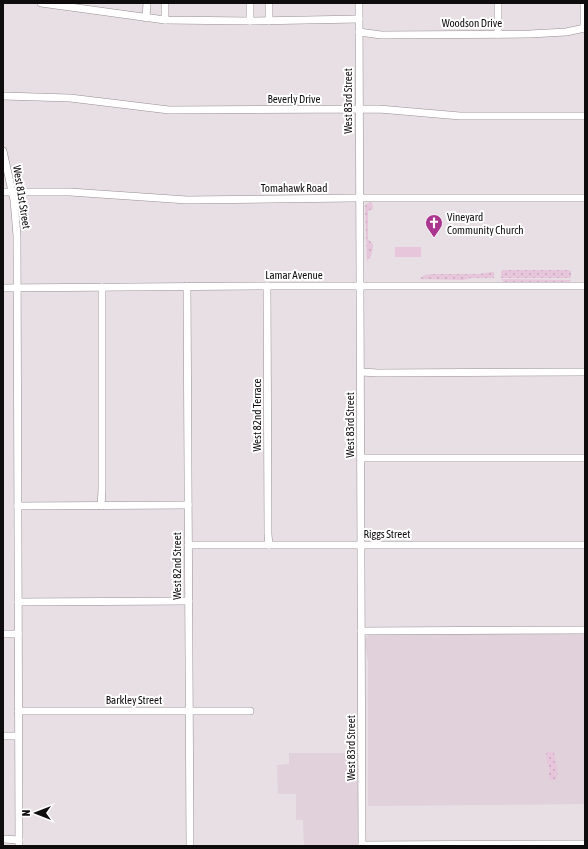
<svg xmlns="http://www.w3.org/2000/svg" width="588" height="849" font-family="'Asap Condensed',sans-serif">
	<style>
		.built { fill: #e0d1db }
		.green { fill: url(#green-dots) }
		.pitch { fill: #e7c6dc }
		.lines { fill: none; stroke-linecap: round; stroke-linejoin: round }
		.minor-casing { stroke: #968f93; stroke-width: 8 }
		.minor { stroke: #fff; stroke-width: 7 }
		.labels { text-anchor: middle; stroke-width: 4; stroke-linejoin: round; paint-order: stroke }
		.street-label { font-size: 11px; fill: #0f0c0e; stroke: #fff }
		.poi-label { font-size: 11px; fill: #0f0c0e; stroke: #fff; text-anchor: start }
	</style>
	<defs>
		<pattern id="green-dots" width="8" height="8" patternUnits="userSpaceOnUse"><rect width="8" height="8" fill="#e7c6dc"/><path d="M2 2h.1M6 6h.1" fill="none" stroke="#c5a9bc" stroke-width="1.8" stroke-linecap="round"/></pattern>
	</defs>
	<rect width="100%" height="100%" fill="#e7dfe4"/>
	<g class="built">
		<polygon points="371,633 585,633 585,804 368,806 368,661 365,644 366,638"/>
		<polygon points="289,753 359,753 359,846 304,846 303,820 296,820 296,794 278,794 277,765 289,764"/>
	</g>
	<g class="green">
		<path d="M 372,202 L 373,209 L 368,211 L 368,239 L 373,244 C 373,250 372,257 367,261 L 365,206 L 368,203 Z"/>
		<polygon points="503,270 568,270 571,271 571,278 501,278 501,272"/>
		<polygon points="492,272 494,272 494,278 471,278 463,280 419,279 425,275 432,274 478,274"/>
		<polygon points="501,279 571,280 569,282 504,282"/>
		<path d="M 546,752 L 554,752 C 555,761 560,772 556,780 L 552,780 L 549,778 L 549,765 L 547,763 Z"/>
	</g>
	<rect class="pitch" x="395" y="247" width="26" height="10"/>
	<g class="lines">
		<defs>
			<g id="minor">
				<polyline points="41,3 165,20 250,21 359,19"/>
				<polyline points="250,3 250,21"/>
				<polyline points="269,3 269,21"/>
				<polyline points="359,3 362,846"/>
				<polyline points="498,3 498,34"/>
				<polyline points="584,3 584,29"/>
				<polyline points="146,18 147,3"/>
				<polyline points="165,20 165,3"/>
				<polyline points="359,32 381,35 530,34 566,32 585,28"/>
				<polyline points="3,96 70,98 169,110 379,109 460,116 585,116"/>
				<polyline points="3,151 14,200 17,236 19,846"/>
				<polyline points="3,192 70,192 187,200 353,198 585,198"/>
				<polyline points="187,286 190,846"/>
				<polyline points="267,286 268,534 269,545"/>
				<polyline points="3,288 267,286 585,286"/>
				<polyline points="361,372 378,373 585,372"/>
				<polyline points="361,458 585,458"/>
				<polyline points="18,506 188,505"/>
				<polyline points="101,506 102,490 102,287"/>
				<polyline points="188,545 585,545"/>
				<polyline points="18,602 189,601"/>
				<polyline points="361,631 585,630"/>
				<polyline points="3,634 18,634"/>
				<polyline points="18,711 250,711"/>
				<polyline points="3,736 18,736"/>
				<polyline points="3,839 19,840"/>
				<polyline points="362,845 585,844"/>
			</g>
		</defs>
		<use href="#minor" class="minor-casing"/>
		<use href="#minor" class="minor"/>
	</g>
	<defs>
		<symbol id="church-pin" viewBox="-11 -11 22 30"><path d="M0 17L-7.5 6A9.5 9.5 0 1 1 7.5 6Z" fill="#aa3690" stroke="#fff"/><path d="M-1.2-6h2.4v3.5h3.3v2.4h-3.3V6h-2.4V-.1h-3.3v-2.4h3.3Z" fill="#fff"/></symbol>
	</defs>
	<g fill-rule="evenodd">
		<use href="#church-pin" x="424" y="213" width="20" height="27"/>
	</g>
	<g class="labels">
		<g class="street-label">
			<text x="472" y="27">Woodson Drive</text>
			<text x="294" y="103">Beverly Drive</text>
			<text transform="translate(348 101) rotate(-90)" y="4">West 83rd Street</text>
			<text x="294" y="192">Tomahawk Road</text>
			<text transform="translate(22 197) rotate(81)" y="4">West 81st Street</text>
			<text x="294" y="279">Lamar Avenue</text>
			<text transform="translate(257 415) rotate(-90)" y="4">West 82nd Terrace</text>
			<text transform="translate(350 425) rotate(-90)" y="4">West 83rd Street</text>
			<text x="387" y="538">Riggs Street</text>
			<text transform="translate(177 566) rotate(-90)" y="4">West 82nd Street</text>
			<text x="134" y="704">Barkley Street</text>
			<text transform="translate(351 748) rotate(-90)" y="4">West 83rd Street</text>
		</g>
		<g class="poi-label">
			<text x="447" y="221">Vineyard<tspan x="447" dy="13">Community Church</tspan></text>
		</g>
	</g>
	<rect width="588" height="849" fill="none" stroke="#0f0c0e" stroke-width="8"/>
	<g transform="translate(36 813) rotate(270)" stroke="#ffffff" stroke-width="3" paint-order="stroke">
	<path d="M0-3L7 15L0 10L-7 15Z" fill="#0f0c0e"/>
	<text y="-6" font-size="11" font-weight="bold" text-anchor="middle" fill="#0f0c0e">N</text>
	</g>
</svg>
